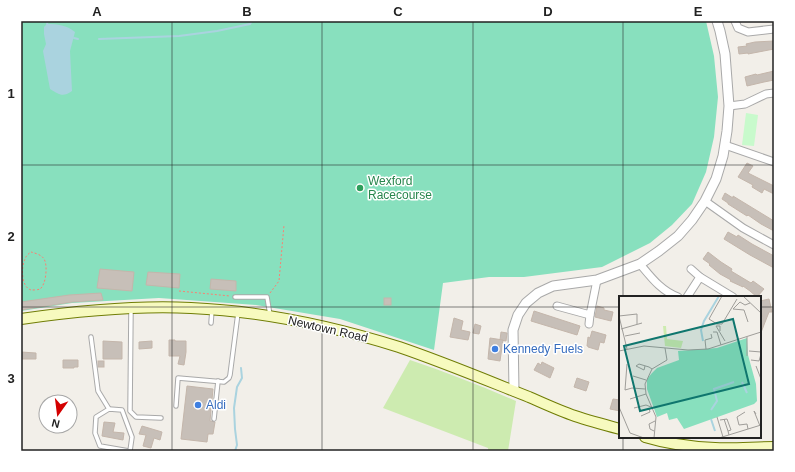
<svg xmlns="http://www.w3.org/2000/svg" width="795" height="472" font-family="Arial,sans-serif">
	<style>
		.grass { fill: #cdebb0 }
		.park { fill: #c8facc }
		.pitch { fill: #88e0be }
		.water { fill: #aad3df }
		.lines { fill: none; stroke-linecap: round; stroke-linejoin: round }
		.stream { stroke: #aad3df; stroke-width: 2 }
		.building { fill: #c7bfb8; stroke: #c4b6ab }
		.service-casing { stroke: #a9a9a9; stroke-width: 5.5 }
		.minor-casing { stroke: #a9a9a9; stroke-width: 9 }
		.tertiary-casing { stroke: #a9a9a9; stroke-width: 11 }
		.secondary-casing { stroke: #707d05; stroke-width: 12 }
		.path { stroke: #fa8072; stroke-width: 1; stroke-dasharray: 2 2; stroke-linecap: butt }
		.service { stroke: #fff; stroke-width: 3.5 }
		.minor { stroke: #fff; stroke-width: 7 }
		.tertiary { stroke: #fff; stroke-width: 9 }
		.secondary { stroke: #f7fabf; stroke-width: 10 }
		.grid { fill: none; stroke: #222; stroke-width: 1; stroke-opacity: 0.55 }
		.leisure-dot { fill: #2e9e5b; stroke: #fff; stroke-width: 1.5 }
		.shop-dot { fill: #3f7fe0; stroke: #fff; stroke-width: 1.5 }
		.labels { text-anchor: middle; stroke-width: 3; stroke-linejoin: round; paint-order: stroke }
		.leisure-label { font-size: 12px; fill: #27864d; stroke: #fff; text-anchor: start }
		.street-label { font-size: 12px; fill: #222; stroke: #fff }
		.shop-label { font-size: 12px; fill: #366cbe; stroke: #fff; text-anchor: start }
		.inset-river { fill: none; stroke: #aad3df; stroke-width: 2 }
		.inset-road { fill: none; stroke: #9f9d99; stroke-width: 1 }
		.view { fill: #0f766e; fill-opacity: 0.15; stroke: #0f766e; stroke-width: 2 }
		.inset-edge { fill: none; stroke: #222; stroke-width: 2 }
		.neatline { fill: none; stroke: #222; stroke-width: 1.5 }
		.grid-label { font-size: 13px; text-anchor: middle; font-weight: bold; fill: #222 }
	</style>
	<rect width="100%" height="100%" fill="#f2efe9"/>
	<path class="grass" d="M 410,360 C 446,372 481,386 516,401 L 508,451 L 488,451 L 488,448 L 383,408 Z"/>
	<polygon class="park" points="746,113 758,115 754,146 742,145"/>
	<polygon class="pitch" points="21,21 706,21 714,56 718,97 714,137 706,172 692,204 672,225 650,243 602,267 524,277 489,277 443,283 434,350 340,319 256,305 159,298 72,303 21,311"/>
	<path class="water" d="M 47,24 C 57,24 67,25 75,32 L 70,51 L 72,91 C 62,98 59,94 50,89 L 43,51 L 46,44 L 44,34 L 44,27 Z"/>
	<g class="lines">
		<g class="stream">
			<polyline points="47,24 48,21"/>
			<polyline points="74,38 78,39"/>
			<polyline points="99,39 179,36 217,31 250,24 252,21"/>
			<polyline points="235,451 237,445 235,429 234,408 237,387 242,378 241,368"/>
		</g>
	</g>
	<g class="building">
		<polygon points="774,41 774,49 748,54 748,53 739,54 738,47 747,46 746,44 755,42"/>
		<polygon points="774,71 774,80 764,82 747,86 745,77 756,74 757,75"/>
		<polygon points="747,163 753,166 748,173 774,186 774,194 764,189 762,193 752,187 753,185 738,177"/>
		<polygon points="725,193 733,198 733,196 774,221 774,231 761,224 748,215 747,216 728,204 728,203 722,199"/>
		<polygon points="728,232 737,237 738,235 752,244 774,256 774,268 750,255 724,239"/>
		<polygon points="708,252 721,262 732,269 731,271 751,283 753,281 764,289 757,297 750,291 743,286 743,287 730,281 731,280 720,274 709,265 710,264 703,259"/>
		<polygon points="100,269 134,272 132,291 97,288"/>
		<polygon points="148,272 180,274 179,288 146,285"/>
		<polygon points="211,279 236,281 236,291 210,289"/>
		<polygon points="101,293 103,300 72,302 21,310 21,302 69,295"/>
		<rect x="384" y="298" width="7" height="7"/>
		<polygon points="769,299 772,312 769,312 760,335 760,316 762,317 760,301"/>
		<polygon points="597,306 604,308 604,310 613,312 611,321 595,317"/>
		<polygon points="534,311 580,326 577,335 531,321"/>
		<polygon points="454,318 463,321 461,330 470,332 468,340 450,337"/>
		<polygon points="475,324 481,326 479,334 473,333"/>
		<polygon points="592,331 606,335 604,343 600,342 598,350 588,347 588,346 587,346 588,337 590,338"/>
		<polygon points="501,332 507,333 506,341 500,340"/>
		<polygon points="490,338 503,340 500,361 488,359"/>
		<polygon points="169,340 175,340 175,341 186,341 186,352 184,365 178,364 180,356 169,356"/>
		<polygon points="103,341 122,342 122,359 103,359"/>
		<polygon points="152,341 152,348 139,349 139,342"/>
		<polygon points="21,352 36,353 36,359 21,359"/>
		<polygon points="63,360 78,360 78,367 74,367 74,368 63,368"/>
		<rect x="98" y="361" width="6" height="6"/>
		<polygon points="542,362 554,368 550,378 534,370 538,363 541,365"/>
		<polygon points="577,378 589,382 586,391 574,387"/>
		<polygon points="187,386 213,389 210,421 215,422 213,434 208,434 207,442 181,439"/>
		<polygon points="613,399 620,400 620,411 610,409"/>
		<polygon points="104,422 115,423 113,432 124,433 123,440 102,436"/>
		<polygon points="142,426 162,432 160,440 154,438 151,448 143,446 146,435 139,434"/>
	</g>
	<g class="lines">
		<defs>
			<g id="service">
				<polyline points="235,297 267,297 270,315"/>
				<polyline points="131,309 130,411 136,417 161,418"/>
				<polyline points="211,323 212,310"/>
				<polyline points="91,337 98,391 109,409"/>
				<polyline points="176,406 178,378 224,382 229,378 230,375 238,313"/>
				<polyline points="214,419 218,381"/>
				<polyline points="129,451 100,446 95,433 96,417 109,409 122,410 132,437 130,451"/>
			</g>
			<g id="minor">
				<polyline points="735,21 738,28 748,32 774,29"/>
				<polyline points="729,106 745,104 766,94 774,93"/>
				<polyline points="725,145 774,162"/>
				<polyline points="705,201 743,228 774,245"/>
				<path d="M 640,264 C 651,277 661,291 678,297"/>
				<polyline points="691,269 700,277"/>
				<polyline points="687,297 700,277 733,297"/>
				<polyline points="557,306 590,315 597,280"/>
				<polyline points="589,324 590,315"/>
			</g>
			<polyline id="tertiary" points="514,391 513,330 518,315 526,303 538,293 553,286 597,280 640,264 659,251 678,236 692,220 705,201 716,179 723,156 727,131 729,106 725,54 720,31 717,21"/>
			<g id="secondary">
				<path d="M 21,319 C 77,311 134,305 191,308 C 261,311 332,326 399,347 C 443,362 486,380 529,397 C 545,404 560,411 575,416 C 590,421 605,425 620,429"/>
				<path d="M 645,437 C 668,444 692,447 715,448 C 734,449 755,447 774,447"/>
			</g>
		</defs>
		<use href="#service" class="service-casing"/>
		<use href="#minor" class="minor-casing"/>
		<use href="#tertiary" class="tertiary-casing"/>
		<use href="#secondary" class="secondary-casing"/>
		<g class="path">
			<path d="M 31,252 C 35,253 42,255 44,259 C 48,265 46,285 40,289 C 38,290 33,290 31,290 C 21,287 21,267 25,259 C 26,256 28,254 31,252 Z"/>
			<polyline points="179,291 230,296"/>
			<polyline points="270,293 279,281 284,225"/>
		</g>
		<use href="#service" class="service"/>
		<use href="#minor" class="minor"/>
		<use href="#tertiary" class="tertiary"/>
		<use href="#secondary" class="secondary"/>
	</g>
	<path class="grid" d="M 172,21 L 172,451M 322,21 L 322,451M 473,21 L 473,451M 623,21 L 623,297M 21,165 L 774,165M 21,307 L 620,307M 760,307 L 774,307M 623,437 L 623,451"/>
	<circle class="leisure-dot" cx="360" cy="188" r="4"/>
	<g class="shop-dot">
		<circle cx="495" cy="349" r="4"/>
		<circle cx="198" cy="405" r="4"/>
	</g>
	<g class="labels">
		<g class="leisure-label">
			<text x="368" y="185">Wexford<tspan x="368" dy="14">Racecourse</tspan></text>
		</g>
		<g class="street-label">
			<text transform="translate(328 329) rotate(13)" y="4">Newtown Road</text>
		</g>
		<g class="shop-label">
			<text x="503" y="353">Kennedy Fuels</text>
			<text x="206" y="409">Aldi</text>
		</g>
	</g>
	<g transform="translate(619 296)">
		<rect width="142" height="142" fill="#f2efe9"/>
		<path d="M 44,30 L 47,30 L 48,43 L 64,45 L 62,52 L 46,50 Z" fill="#cdebb0"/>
		<path d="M 128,42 L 129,59 L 137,88 L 138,105 L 135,108 L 65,133 L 58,122 L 50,124 L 48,117 L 38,121 L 28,93 L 28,83 L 33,77 L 38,72 L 60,64 L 59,55 L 98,52 Z" fill="#88e0be"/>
		<path class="inset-river" d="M 84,45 L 82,34 L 85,25 L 100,0M 123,86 L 128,97M 92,114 L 98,105 L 95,93 L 115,86M 92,123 L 96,135"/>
		<path class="inset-road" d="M 103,0 L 90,23 L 98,28 L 103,28 L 118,3M 124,0 L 142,17M 0,20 L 8,53M 0,20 L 18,18 L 18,28M 129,26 L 125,14 L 114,13 L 121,6 L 126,9 L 131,7M 2,33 L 23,27M 101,35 L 101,30 L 97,30 L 106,45M 94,36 L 98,36 L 102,49M 6,40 L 21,37M 128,41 L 128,60M 87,53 L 86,44 L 93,42 L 92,38M 0,55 L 25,50 L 69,54 L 89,53 L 142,36M 130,55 L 142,56M 132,64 L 140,65 L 142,58M 8,68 L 6,94 L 13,92 L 26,93M 26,70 L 25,74 L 17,70 L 20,68 L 30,71 L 33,73M 137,70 L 142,83M 14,80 L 27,84M 11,103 L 27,98M 0,111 L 11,137 L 25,142M 15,112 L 27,109 L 32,111M 126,116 L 118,121 L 120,129 L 128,128 L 129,133M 137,118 L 135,115 L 141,130M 22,120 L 31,116 L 30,112M 98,121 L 104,141M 105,123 L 109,135M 101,124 L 108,123 L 112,134 L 109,135 L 110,139M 35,135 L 31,133 L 30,128 L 36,125M 35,142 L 37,121 L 27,98 L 26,88 L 33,73 L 48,64 L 46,52M 100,142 L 142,129"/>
		<path class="view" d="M 114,23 L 130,88 L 21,115 L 5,50 Z"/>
		<rect width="142" height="142" class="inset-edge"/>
	</g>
	<rect width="795" height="472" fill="none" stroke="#ffffff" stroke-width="44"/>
	<g transform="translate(58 414) rotate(194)"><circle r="19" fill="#ffffff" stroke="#a7a7a7"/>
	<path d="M0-3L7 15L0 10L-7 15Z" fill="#d40000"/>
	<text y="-6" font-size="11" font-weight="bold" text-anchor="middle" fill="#222222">N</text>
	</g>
	<rect x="22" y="22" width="751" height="428" class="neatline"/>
	<g class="grid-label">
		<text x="97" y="16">A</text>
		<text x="247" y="16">B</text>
		<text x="398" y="16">C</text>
		<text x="548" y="16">D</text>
		<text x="698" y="16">E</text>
		<text x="11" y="98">1</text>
		<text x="11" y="241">2</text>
		<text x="11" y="383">3</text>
	</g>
</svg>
